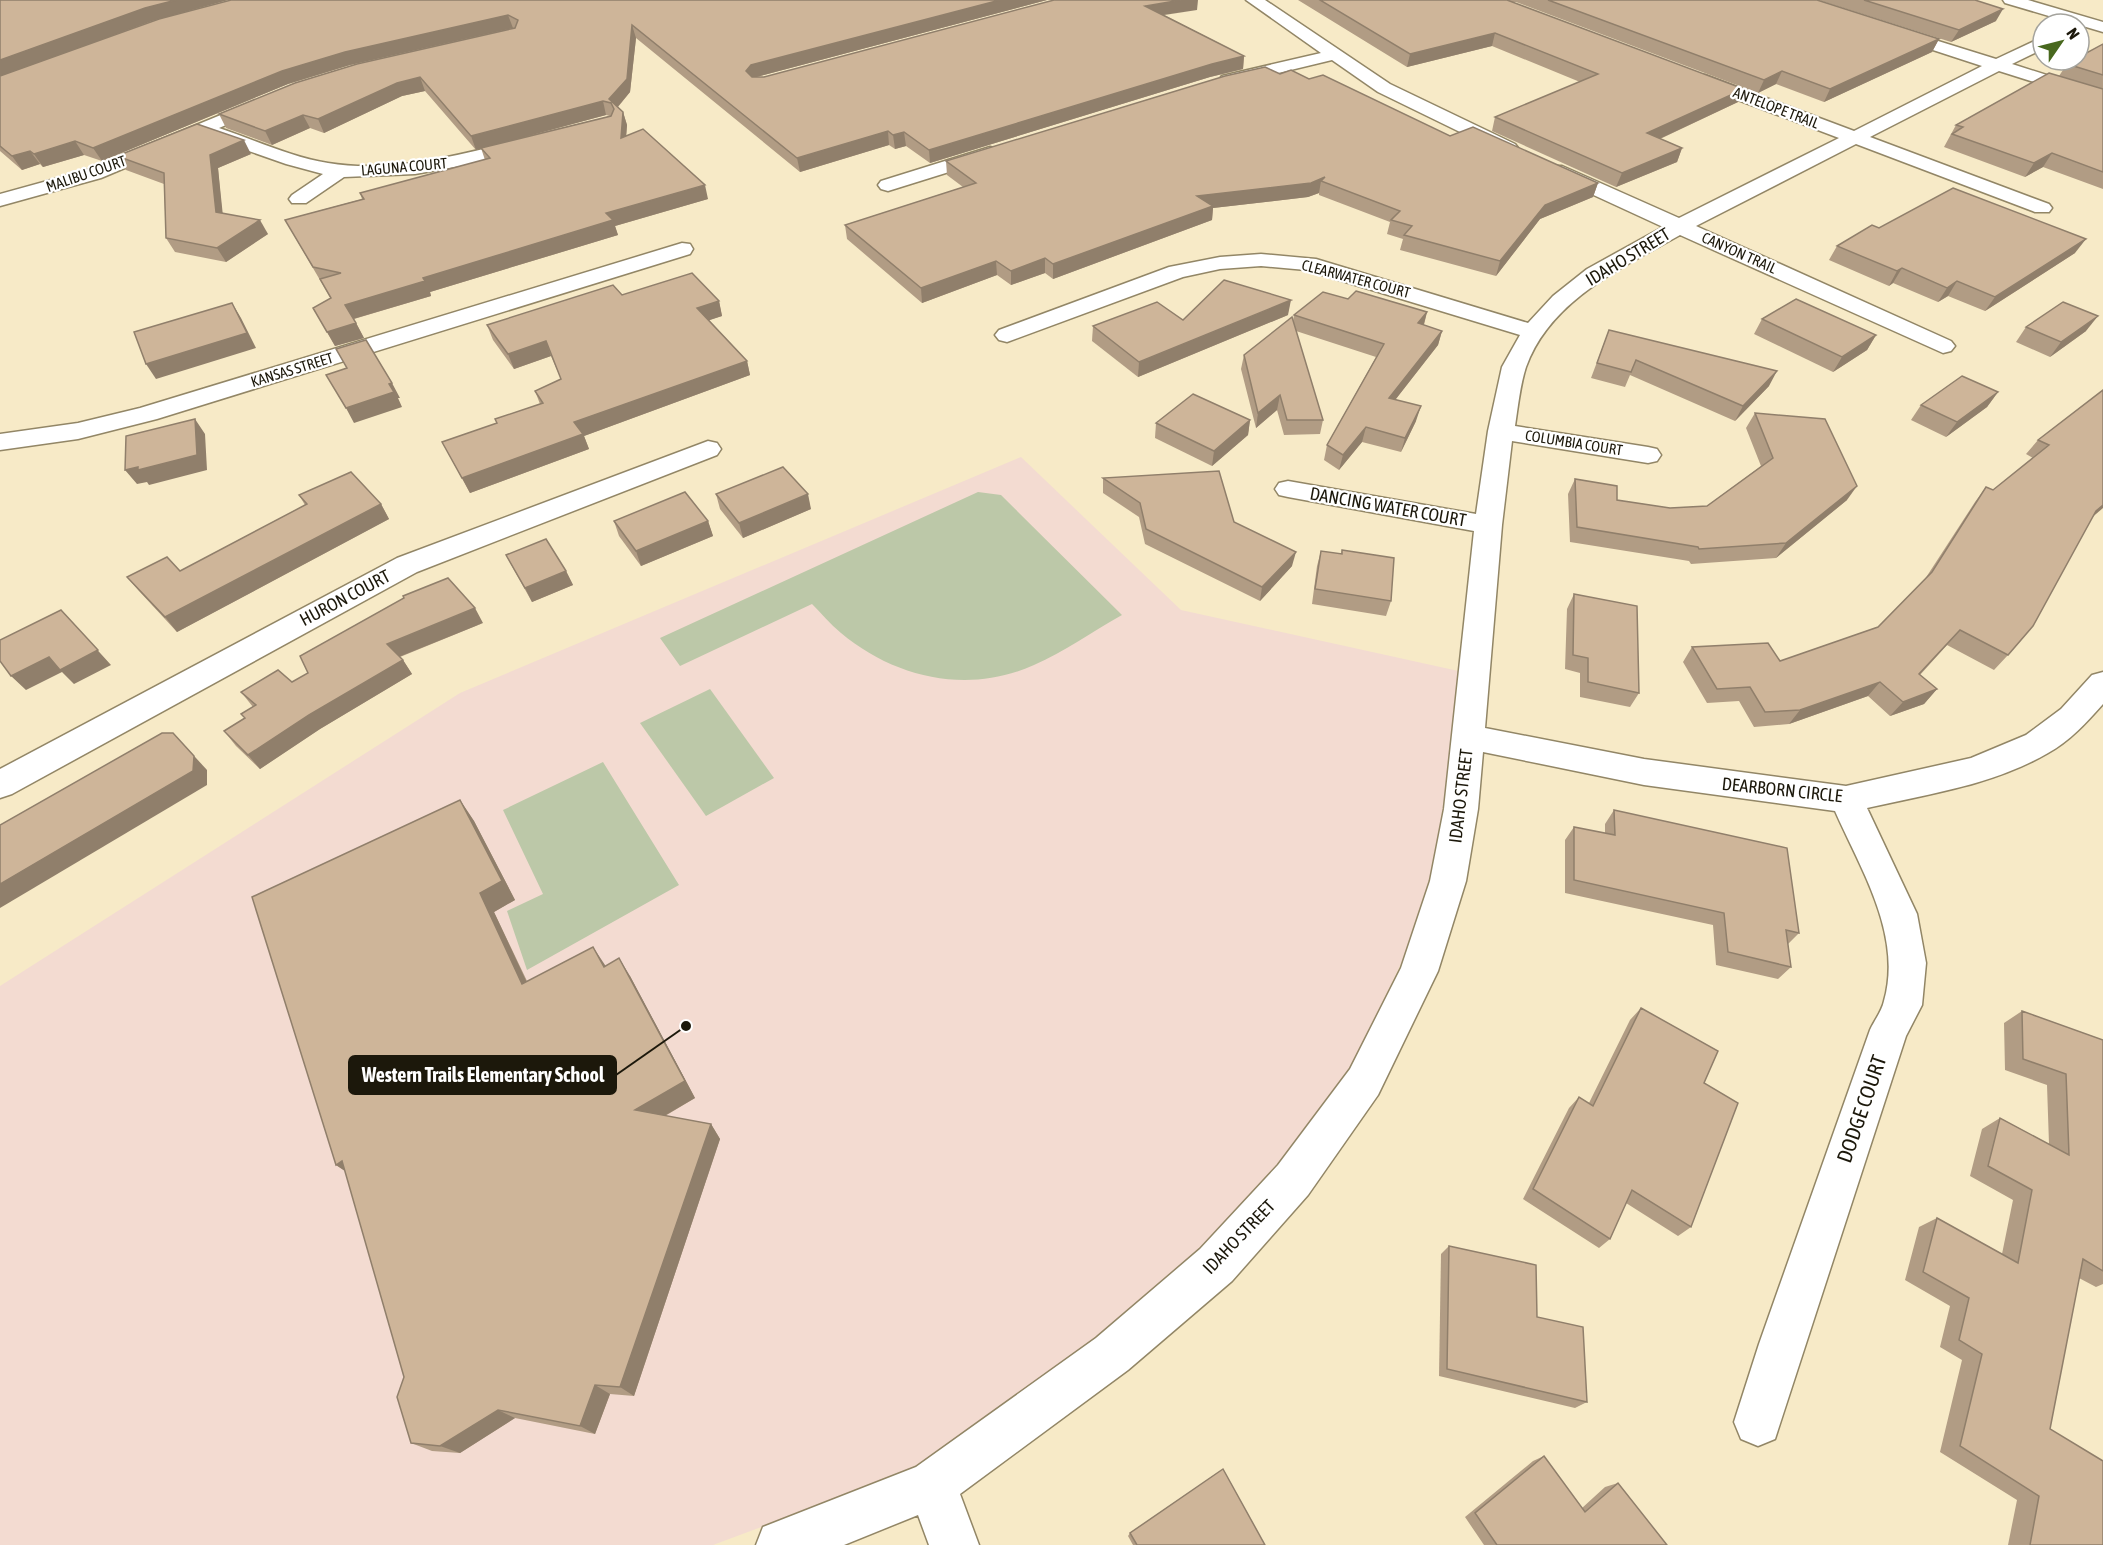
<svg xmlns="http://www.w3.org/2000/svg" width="2103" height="1545" font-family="'Asap Condensed',sans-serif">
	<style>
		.industrial { fill: #f3dbd1 }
		.green { fill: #bcc8a8 }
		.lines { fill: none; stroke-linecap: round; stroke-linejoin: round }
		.minor-casing { stroke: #928666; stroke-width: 3 }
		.minor { fill: #fff; fill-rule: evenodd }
		.wall { fill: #b19c84; fill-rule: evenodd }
		.shaded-wall { fill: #907f6b }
		.building { fill: #ceb599; stroke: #907f6b; stroke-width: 1.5 }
		.labels { text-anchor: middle; stroke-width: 4.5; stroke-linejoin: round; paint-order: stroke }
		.far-street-label { font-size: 15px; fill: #1c180b; stroke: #fff }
		.street-label { font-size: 18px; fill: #1c180b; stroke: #fff }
		.near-street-label { font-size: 21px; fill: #1c180b; stroke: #fff }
		.leader { fill: none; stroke: #1c180b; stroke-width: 2 }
		.callout-dot { fill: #1c180b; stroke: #fff; stroke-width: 2 }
		.callout { fill: #1c180b; stroke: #1c180b; stroke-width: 2 }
		.callout-label { font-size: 20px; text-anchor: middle; font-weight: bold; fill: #fff }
	</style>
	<rect width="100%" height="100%" fill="#f7eac7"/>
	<polygon class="industrial" points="1021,457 1181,610 1463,672 1447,817 1414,936 1353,1065 1276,1178 1178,1275 931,1464 713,1545 0,1545 0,986 460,693"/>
	<g class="green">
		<path d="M 978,492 L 1001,495 L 1122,615 C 1093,631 1064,652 1034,665 C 968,695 895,678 841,633 C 830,624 821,613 812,604 L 680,666 L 660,638 Z"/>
		<polygon points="710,689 774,778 706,816 640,723"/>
		<polygon points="603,762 679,885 527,970 507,911 543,894 503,810"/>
	</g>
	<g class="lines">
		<defs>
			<g id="minor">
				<polygon points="1246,0 1265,0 1390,84 1515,144 1518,148 1515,152 1501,152 1378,92 1332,60 1228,85 1222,84 1219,80 1222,76 1321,53"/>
				<polygon points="2003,0 2028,0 2103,22 2103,32 2005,3"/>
				<path d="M 1893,27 L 1996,59 L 2043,37 L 2043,49 L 2012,64 L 2103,93 L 2103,104 L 1999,71 L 1870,137 L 2049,204 L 2052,208 L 2049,212 L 2035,212 L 1856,144 L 1696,226 L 1951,341 L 1955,346 L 1951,351 L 1943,353 L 1680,235 C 1623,267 1550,300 1526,367 C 1520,385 1518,407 1515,426 L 1648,447 L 1657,449 L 1661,455 L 1657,461 L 1648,463 L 1512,441 L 1502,525 L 1485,728 L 1644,759 L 1846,786 L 1971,758 L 2026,735 L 2061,709 L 2092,675 L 2103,672 L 2103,704 C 2087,722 2070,741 2048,753 C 1993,785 1928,794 1867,808 L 1917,914 L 1926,963 L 1922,1005 L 1906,1036 L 1775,1439 L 1758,1446 L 1741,1439 L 1734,1422 L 1759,1344 L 1870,1030 C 1874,1021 1882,1011 1884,1001 C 1903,935 1860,868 1835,811 L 1644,785 L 1483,752 L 1478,809 L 1466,881 L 1438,971 L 1378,1095 L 1308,1195 L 1232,1281 L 1128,1370 L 960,1494 L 979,1545 L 929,1545 L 918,1515 L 844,1545 L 756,1545 L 763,1527 L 916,1467 L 1096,1338 L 1200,1249 L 1278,1165 L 1350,1069 L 1401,968 L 1430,881 L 1444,809 L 1474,531 L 1288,497 L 1279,495 L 1275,489 L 1279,483 L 1288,481 L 1476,514 L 1488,431 L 1502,367 L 1520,335 L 1306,270 L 1261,266 L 1220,269 L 1183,277 L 1007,342 L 999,340 L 995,335 L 999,330 L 1169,267 L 1220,257 L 1261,254 L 1316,259 L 1528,323 L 1553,296 L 1587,269 L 1663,227 L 1548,174 L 1545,170 L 1548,166 L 1562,166 L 1679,218 L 1839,138 L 1693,83 L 1690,79 L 1693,75 L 1705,75 L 1854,131 L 1982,66 L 1887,35 L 1885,32 L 1887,29 Z"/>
				<path d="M 262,98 L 268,99 L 271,103 L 268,107 L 219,128 C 255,140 291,157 328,163 C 394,174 463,154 527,138 L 534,140 L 536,144 L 534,148 L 460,166 L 415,174 L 344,177 L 306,203 L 292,203 L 289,199 L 292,195 L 323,174 L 286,164 L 203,135 L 101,178 L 0,206 L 0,194 L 87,170 Z"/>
				<polygon points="990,147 997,149 1000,153 997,157 888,191 881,189 878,185 881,181"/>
				<polygon points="682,243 690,244 693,249 690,254 157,419 78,439 0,450 0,434 78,423 140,408"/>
				<polygon points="708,441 717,443 721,449 717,455 417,572 12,794 0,798 0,769 397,558"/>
			</g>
		</defs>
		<use href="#minor" class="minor-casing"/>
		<use href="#minor" class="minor"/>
	</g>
	<g class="wall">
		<path d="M 0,0 L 228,0 L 152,21 L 57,56 L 231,0 L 1047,0 L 756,77 L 764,77 L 1197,10 L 1164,15 L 1244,56 L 1243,69 L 1210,77 L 930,163 L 906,146 L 895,149 L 889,145 L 800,172 L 636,38 L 630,92 L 618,107 L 623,112 L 627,125 L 626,136 L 708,199 L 615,226 L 618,235 L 430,292 L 431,296 L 354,319 L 364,338 L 335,346 L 313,308 L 331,299 L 285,220 L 362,199 L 360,193 L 485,160 L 481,148 L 476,150 L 425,91 L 402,96 L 324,133 L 310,128 L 272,145 L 226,128 L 219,114 L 514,29 L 513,28 L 350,65 L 288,84 L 102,161 L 84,155 L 43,167 L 40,164 L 22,170 L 0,151 ZM 606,115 L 610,116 L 524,137 Z"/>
		<polygon points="1298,0 1817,0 1939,39 1932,52 1824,102 1776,84 1758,93 1516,2 1512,2 1738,102 1660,139 1682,148 1677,162 1616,187 1492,131 1495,117 1580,82 1492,46 1407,67"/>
		<polygon points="1818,0 1975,0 1996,21 1951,42"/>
		<polygon points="2103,44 2103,189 2043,167 2025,177 1944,147 1956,125 2059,76 2067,64"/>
		<polygon points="1280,74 1309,79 1450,136 1598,183 1593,197 1540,219 1496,276 1400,250 1403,239 1387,234 1390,222 1319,195 1319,193 1308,197 1213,208 1212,220 1053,279 1045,273 1011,285 997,275 922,303 847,239 845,225 963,187 947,175 946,161"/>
		<polygon points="251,154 218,168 222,213 268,234 226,262 175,252 166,238 164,184 126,170 117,156"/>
		<polygon points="1879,228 2075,253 1985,311 1948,296 1938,302 1893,283 1889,286 1829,260 1837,246"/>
		<polygon points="622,295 719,301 722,316 709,320 747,361 750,375 584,436 589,449 470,493 442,442 497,423 495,419 540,404 535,391 561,379 551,356 514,369 493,340 487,325"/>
		<polygon points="1348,299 1427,312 1424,325 1442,331 1438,345 1395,400 1416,421 1401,452 1362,442 1339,470 1324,460 1327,445 1376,357 1296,331 1323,420 1320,434 1284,435 1277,410 1256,428 1241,369 1244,355 1293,321 1294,315"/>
		<polygon points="1288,315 1138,377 1092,341 1093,326"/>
		<polygon points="1762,319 1876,335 1867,350 1833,372 1754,334"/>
		<polygon points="2026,327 2086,331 2050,357 2016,342"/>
		<polygon points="1609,330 1769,386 1735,421 1630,375 1625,387 1591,378"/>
		<polygon points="2103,390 2092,517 2008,655 1994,670 1947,645 1920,675 1937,689 1924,704 1890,716 1868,696 1789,724 1754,727 1739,701 1707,703 1683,662 1692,647 1780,661 1878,627 1925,579 1975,502 1986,487 1993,490 2033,458 2026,454 2038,440"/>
		<polygon points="1998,392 1987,407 1946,437 1911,420 1921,405"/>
		<polygon points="1755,413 1847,500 1776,558 1691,564 1689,561 1570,542 1568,494 1575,479 1617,500 1670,508 1707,506 1761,466 1746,428"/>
		<polygon points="1250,420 1248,435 1212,466 1155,438 1156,423"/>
		<polygon points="1103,478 1234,522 1292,566 1260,601 1145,544 1139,517 1103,493"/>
		<polygon points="716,494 811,509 743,538 720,509"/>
		<polygon points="299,495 381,504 389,519 177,632 139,591 127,577 180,571 305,505"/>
		<polygon points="614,521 708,521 713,536 641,566 619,536"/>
		<polygon points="1342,550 1391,601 1386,616 1312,604 1317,566 1321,551 1341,554"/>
		<polygon points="506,555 566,571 573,585 532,602 514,570"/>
		<polygon points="1574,594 1639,693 1630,707 1580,697 1580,673 1565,669 1567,609"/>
		<polygon points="483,623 400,657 403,660 412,674 320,729 260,769 236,746 224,731 244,719 253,707 241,692 292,682"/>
		<polygon points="460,800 474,821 515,900 494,912 527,981 605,966 630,976 695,1098 665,1116 711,1124 720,1139 634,1396 610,1394 595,1434 515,1418 460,1453 432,1451 411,1443 404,1377 345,1171 336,1165"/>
		<polygon points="1614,810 1799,933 1788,944 1791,967 1778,979 1716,965 1713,925 1565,893 1565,840 1574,827 1605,833 1605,824"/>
		<polygon points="1641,1008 1704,1083 1691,1227 1678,1236 1626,1203 1610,1239 1599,1248 1523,1199 1569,1108 1579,1097 1589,1103 1630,1020"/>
		<polygon points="2022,1011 2103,1040 2103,1284 2096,1287 2079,1278 2050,1429 2103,1545 2008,1545 2017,1500 1940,1452 1962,1360 1940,1347 1950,1306 1905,1280 1919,1227 1937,1218 2002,1254 2013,1200 1970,1176 1982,1129 2000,1118 2049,1144 2047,1085 2005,1070 2004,1023"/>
		<polygon points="1449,1246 1537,1317 1587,1402 1575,1408 1439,1376 1441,1254"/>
		<polygon points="1544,1456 1582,1508 1605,1487 1618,1483 1667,1545 1484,1545 1465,1517 1533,1461"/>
		<polygon points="1130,1533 1265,1545 1133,1545 1128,1536"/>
	</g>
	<g class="shaded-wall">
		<polygon points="176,0 228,0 152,21 0,77 0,60 145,8"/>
		<polygon points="1000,0 1047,0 753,78 749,84 746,71 751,65"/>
		<polygon points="1181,0 1198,0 1197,10 1144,18 1145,6"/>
		<polygon points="2003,9 1996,21 1951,42 1959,30"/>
		<polygon points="508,15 513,28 350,65 288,84 102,161 93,148 282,71 345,52"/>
		<polygon points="632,25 636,38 630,92 615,110 609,99"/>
		<polygon points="1495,33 1492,46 1407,67 1410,54"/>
		<polygon points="1939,39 1932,52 1824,102 1830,89"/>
		<polygon points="1244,56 1243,69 1210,77 930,163 929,150 1212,64"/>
		<polygon points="1782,71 1776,84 1758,93 1764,80"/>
		<polygon points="420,77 425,91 402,96 324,133 318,119 397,83"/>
		<polygon points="1744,89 1738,102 1642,147 1647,133"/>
		<polygon points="603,101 606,115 476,150 471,136"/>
		<polygon points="623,112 627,125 625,152 621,138"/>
		<polygon points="303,115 310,128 272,145 265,131"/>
		<polygon points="888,131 889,145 800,172 797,158"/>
		<polygon points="904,132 906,146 895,149 893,135"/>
		<polygon points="244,140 251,154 218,168 224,226 216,212 210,155"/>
		<polygon points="75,141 84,155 43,167 34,154"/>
		<polygon points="1682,148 1677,162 1616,187 1622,173"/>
		<polygon points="30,151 40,164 22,170 12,156"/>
		<polygon points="2052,153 2043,167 2025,177 2034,163"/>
		<polygon points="1325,177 1321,181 1319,193 1308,197 1213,208 1212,220 1053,279 1053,264 1197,196"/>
		<polygon points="1598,183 1593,197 1540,219 1496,276 1500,261 1545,205"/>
		<polygon points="705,185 708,199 615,226 618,235 430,292 431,296 353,319 345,305 606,213"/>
		<polygon points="260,220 268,234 226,262 217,248"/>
		<polygon points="2086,239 2075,253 1985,311 1995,297"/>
		<polygon points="1045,258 1045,273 1011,285 1011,271"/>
		<polygon points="996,261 997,275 922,303 921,288"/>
		<polygon points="1902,268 1893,283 1889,286 1897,271"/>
		<polygon points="1957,281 1948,296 1938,302 1947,288"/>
		<polygon points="1291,300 1288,315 1138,377 1139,362"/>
		<polygon points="719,301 722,316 701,323 697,308"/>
		<polygon points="232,303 241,318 256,348 156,379 146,364"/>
		<polygon points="1427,312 1423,327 1418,323"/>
		<polygon points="2098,316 2086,331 2050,357 2061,342"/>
		<polygon points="356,323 364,338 335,346 327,332"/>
		<polygon points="1442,331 1438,345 1385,413 1389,398"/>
		<polygon points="1876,335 1867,350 1833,372 1842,357"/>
		<polygon points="546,341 551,356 514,369 508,354"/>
		<polygon points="747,361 750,375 584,436 589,449 470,493 462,478 574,422"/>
		<polygon points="1777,371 1769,386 1735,421 1743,406"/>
		<polygon points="392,383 400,398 398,398 402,407 354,423 346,408"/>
		<polygon points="1998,392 1987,407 1946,437 1957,422"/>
		<polygon points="1280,395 1277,410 1256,428 1258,413"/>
		<polygon points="1421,406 1416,421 1401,452 1405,438"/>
		<polygon points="195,419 205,434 207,470 149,485 147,482 137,484 125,470"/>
		<polygon points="1250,420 1248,435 1212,466 1214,451"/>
		<polygon points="1366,427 1362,442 1339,470 1343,455"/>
		<polygon points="1857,486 1847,500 1776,558 1786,543"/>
		<polygon points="808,494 811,509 743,538 739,523"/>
		<polygon points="381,504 389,519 177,632 165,617"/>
		<polygon points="2103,505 2103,508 2082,526 2096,511"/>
		<polygon points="708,521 713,536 641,566 636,551"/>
		<polygon points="1296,552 1292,566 1260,601 1262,587"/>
		<polygon points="566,571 573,585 532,602 525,588"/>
		<polygon points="475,608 483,623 396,658 387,644"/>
		<polygon points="61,610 111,665 74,684 62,672 26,690 11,676"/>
		<polygon points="403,660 412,674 320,729 260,769 248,755 309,715"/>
		<polygon points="1880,682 1868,696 1789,724 1800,710"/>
		<polygon points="1937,689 1924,704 1890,716 1903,702"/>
		<polygon points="173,733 207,770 207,785 0,908 0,884"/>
		<polygon points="460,800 474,821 515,900 494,912 536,1002 522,984 480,893"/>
		<polygon points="593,947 605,965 615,985 604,967"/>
		<polygon points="619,958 630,976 695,1098 647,1126 635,1110"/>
		<polygon points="711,1124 720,1139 634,1396 620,1387"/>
		<polygon points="342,1161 357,1179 336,1165"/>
		<polygon points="595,1385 610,1394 595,1434 580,1426"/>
		<polygon points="498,1410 515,1418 460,1453 440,1446"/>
	</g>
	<g class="building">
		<polygon points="0,0 176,0 145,8 0,60"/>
		<polygon points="231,0 1000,0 751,65 746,71 752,77 764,77 1054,0 1181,0 1145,6 1244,56 1212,64 929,150 904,132 893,135 888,131 797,158 632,25 627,79 609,99 623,112 621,138 643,129 705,185 606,213 613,220 423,278 425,281 345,305 356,323 327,332 313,308 331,298 320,279 341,273 313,267 285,220 364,199 360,193 490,158 481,148 611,116 614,109 611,103 603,101 471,136 420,77 397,83 318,119 303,115 265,131 219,114 295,83 357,64 515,28 518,20 508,15 345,52 282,71 93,148 75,141 34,154 30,151 12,156 0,146 0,76 159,19"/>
		<polygon points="1320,0 1507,0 1744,89 1647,133 1682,148 1622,173 1495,117 1598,74 1495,33 1410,54"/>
		<polygon points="1548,0 1817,0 1939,39 1830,89 1782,71 1764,80"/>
		<polygon points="1864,0 1975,0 2003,9 1959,30"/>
		<polygon points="2103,44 2103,75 2067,64 2074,60 2079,60 2079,57"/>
		<polygon points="1265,67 1280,74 1291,70 1309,79 1323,75 1450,136 1473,127 1598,183 1545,205 1500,261 1404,235 1412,226 1391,220 1400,211 1321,181 1325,177 1311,183 1197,196 1213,206 1053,264 1045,258 1011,271 996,261 921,288 845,225 976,183 946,161 1225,76"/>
		<polygon points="2049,73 2103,89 2103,172 2052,153 2034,163 1952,134 1963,127 1956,125"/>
		<polygon points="197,124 244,140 210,155 216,212 260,220 217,248 166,238 164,173 117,156"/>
		<polygon points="1953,188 2086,239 1995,297 1957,281 1947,288 1902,268 1897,271 1837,246 1872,225 1879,228"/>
		<polygon points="692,273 719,301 697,308 747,361 574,422 583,434 462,478 442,442 497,423 495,419 543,403 535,391 561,379 546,341 508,354 487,325 613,285 622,295"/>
		<polygon points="1224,280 1291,300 1139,362 1093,326 1157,302 1183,320"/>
		<polygon points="1356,291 1427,312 1418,323 1442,331 1389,398 1421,406 1405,438 1366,427 1343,455 1327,445 1384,344 1294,315 1323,292 1348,299"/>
		<polygon points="1796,299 1876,335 1842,357 1762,319"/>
		<polygon points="2063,302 2098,316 2061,342 2026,327"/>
		<polygon points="232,303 247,333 146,364 134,332"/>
		<polygon points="1292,317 1323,420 1287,420 1280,395 1258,413 1244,355"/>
		<polygon points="1609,330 1777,371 1743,406 1636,360 1631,372 1597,363"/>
		<polygon points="366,340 392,383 389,384 394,392 346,408 326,375 347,368 336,349"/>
		<polygon points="1962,376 1998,392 1957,422 1921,405"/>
		<polygon points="2103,390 2103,505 2096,511 2033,626 2008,655 1960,630 1919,674 1937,689 1903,702 1880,682 1800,710 1765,712 1750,687 1717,689 1692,647 1768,643 1780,661 1878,627 1932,572 1986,487 1993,490 2049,445 2038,440"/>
		<polygon points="1193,394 1250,420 1214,451 1156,423"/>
		<polygon points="1755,413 1825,419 1857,486 1786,543 1699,549 1698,547 1577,527 1575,479 1617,486 1617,500 1670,508 1707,506 1773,458"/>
		<polygon points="195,419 197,455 138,470 138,467 125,470 126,436"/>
		<polygon points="783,467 808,494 739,523 716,494"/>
		<polygon points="1219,471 1234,522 1296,552 1262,587 1146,529 1140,503 1103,478"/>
		<polygon points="351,472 381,504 165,617 127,577 167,557 180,571 307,504 299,495"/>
		<polygon points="685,492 708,521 636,551 614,521"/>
		<polygon points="546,539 566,571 525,588 506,555"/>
		<polygon points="1342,550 1394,558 1391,601 1315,589 1321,551 1342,554"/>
		<polygon points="448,578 475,608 387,644 403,660 309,715 248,755 224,731 245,718 241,714 256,705 241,692 278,670 292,682 308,673 300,656 404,598 403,596"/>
		<polygon points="1574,594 1637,606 1639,693 1588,682 1588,658 1573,655"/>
		<polygon points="61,610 98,650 60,670 49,657 11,676 0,661 0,640"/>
		<polygon points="162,733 173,733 194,756 193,771 0,884 0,825"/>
		<polygon points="460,800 502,881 480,893 522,984 593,947 604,967 619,958 685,1081 635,1110 711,1124 620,1387 595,1385 580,1426 498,1410 440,1446 411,1443 397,1397 404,1377 342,1161 336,1165 252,897"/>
		<polygon points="1614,810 1787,848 1799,933 1786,930 1791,967 1728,952 1724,913 1574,880 1574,827 1615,835"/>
		<polygon points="1641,1008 1718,1051 1704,1083 1738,1103 1691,1227 1632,1190 1610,1239 1533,1189 1579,1097 1593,1106"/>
		<polygon points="2022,1011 2103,1040 2103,1271 2083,1259 2050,1429 2103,1461 2103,1545 2030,1545 2039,1496 1960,1446 1982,1354 1959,1340 1969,1298 1923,1272 1937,1218 2018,1263 2032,1190 1988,1166 2000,1118 2069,1155 2066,1074 2023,1059"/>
		<polygon points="1449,1246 1536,1265 1537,1317 1583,1327 1587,1402 1447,1369"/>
		<polygon points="1544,1456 1585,1512 1618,1483 1667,1545 1497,1545 1475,1513"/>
		<polygon points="1223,1469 1265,1545 1137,1545 1130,1533"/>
	</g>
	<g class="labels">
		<g class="far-street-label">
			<text transform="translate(1776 108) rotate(21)" y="5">ANTELOPE TRAIL</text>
			<text transform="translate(404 167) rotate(-5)" y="5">LAGUNA COURT</text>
			<text transform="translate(86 174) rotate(-19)" y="5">MALIBU COURT</text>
			<text transform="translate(1739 253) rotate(24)" y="5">CANYON TRAIL</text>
			<text transform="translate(1356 279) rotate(15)" y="5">CLEARWATER COURT</text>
			<text transform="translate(292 370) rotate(-17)" y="5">KANSAS STREET</text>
			<text transform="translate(1574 443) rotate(9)" y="5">COLUMBIA COURT</text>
		</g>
		<g class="street-label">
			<text transform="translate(1628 257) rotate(-31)" y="6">IDAHO STREET</text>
			<text transform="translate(1388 507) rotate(10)" y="6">DANCING WATER COURT</text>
			<text transform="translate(345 598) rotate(-28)" y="6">HURON COURT</text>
			<text transform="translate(1782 790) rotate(6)" y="6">DEARBORN CIRCLE</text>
			<text transform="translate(1461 796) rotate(-83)" y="6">IDAHO STREET</text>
			<text transform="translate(1239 1237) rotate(-46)" y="6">IDAHO STREET</text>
		</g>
		<g class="near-street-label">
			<text transform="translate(1862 1109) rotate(-71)" y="7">DODGE COURT</text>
		</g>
	</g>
	<path class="leader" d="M686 1026L616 1075"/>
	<circle class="callout-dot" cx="686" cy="1026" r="6"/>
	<rect class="callout" x="349" y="1056" width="267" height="38" rx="6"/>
	<g class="callout-label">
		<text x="483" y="1082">Western Trails Elementary School</text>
	</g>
	<g transform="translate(2061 42) rotate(55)"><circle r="28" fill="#ffffff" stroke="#a4a39d" stroke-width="1.5"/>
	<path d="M0-4.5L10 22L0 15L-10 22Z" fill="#48681e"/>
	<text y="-9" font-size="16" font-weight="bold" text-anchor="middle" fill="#1c180b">N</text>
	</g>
</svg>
